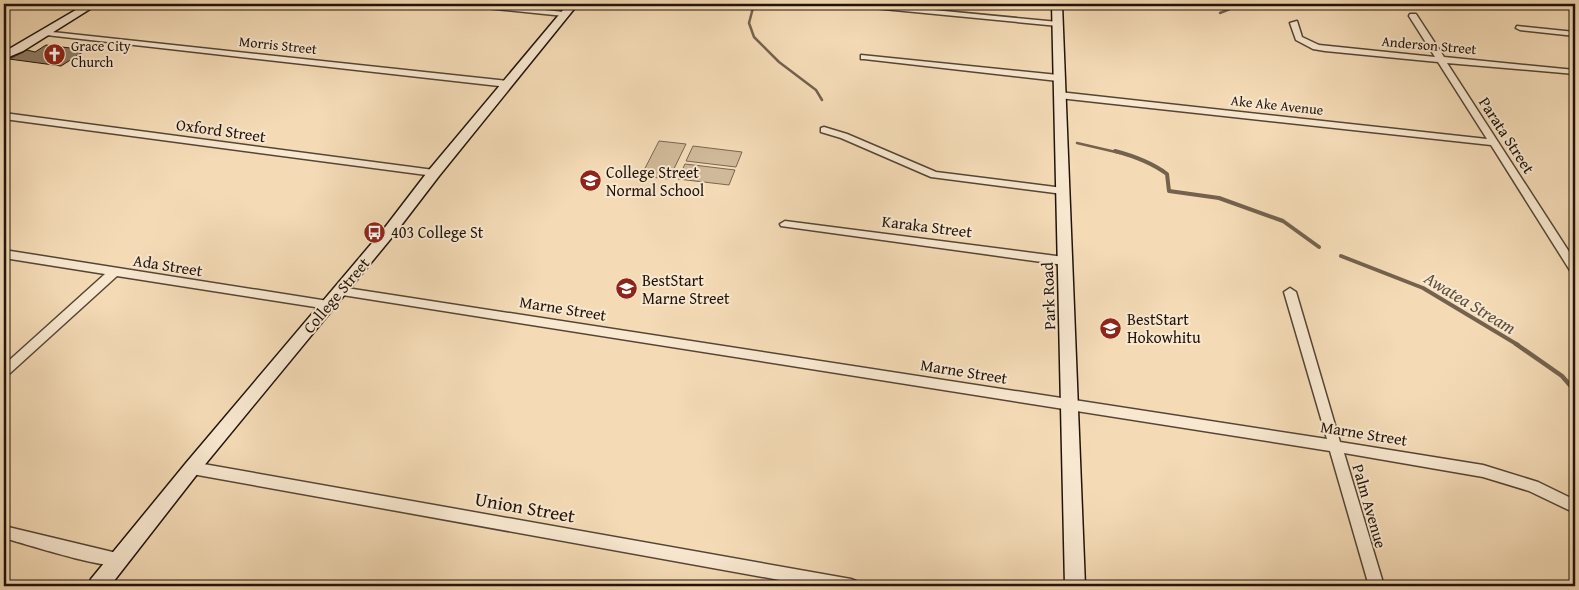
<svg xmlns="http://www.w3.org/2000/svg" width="1579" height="590" font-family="'Gentium Book Plus',serif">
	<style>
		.green { fill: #d0b999; stroke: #786652 }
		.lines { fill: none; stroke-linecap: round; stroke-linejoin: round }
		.stream-far2 { stroke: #74624e; stroke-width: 2.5 }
		.stream-far1 { stroke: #74624e; stroke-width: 4 }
		.stream { stroke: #74624e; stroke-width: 4.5 }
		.building { fill: #8f7b63; stroke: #21130a }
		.street-casing { stroke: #564535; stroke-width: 3 }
		.secondary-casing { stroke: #21130a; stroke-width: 3 }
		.street { fill: #f8e8d0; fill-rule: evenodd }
		.secondary { fill: #f8e8d0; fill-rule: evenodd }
		.labels { text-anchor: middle; stroke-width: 4; stroke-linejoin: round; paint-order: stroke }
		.far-street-label { font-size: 14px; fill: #21130a; stroke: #f8e8d0 }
		.far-poi-label { font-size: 14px; fill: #21130a; stroke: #f8e8d0; text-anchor: start }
		.street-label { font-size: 16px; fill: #21130a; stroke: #f8e8d0 }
		.poi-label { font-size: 16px; fill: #21130a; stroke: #f8e8d0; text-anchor: start }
		.water-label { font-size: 18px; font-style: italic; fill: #604e3d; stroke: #f8e8d0 }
		.near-street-label { font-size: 19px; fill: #21130a; stroke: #f8e8d0 }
	</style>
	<rect width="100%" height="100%" fill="#f4dbb6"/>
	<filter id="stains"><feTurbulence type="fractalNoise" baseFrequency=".004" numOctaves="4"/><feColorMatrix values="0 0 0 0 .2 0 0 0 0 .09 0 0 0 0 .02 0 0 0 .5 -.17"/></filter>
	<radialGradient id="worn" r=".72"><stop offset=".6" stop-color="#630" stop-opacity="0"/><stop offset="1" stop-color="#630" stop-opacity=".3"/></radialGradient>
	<g class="green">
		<polygon points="659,141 686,144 669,179 641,176"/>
		<polygon points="693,146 742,152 736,167 686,161"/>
		<polygon points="685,164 735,170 729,185 678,179"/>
	</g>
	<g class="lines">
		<g class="stream-far2">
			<polyline points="754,4 749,23 754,37 779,62 816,90 822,100"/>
			<polyline points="1220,13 1242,4"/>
			<polyline points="1077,143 1120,153"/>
		</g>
		<g class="stream-far1">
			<path d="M 1115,151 C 1134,156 1151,162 1167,174 L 1169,191 L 1219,198 L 1283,221 L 1319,247"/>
			<polyline points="1341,256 1423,288 1518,345"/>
		</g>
		<polyline class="stream" points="1516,344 1562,376 1575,391"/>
	</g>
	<polygon class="building" points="46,45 86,50 61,66 9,59 27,50 35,52"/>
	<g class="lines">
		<defs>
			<g id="street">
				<polygon points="461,4 485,4 564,12 568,14 564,16 465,6"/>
				<polygon points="848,4 872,4 1058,22 1062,24 1058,26 852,6"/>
				<polygon points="1410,14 1416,14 1444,57 1575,70 1575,74 1447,63 1575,261 1575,273 1571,272 1491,145 1059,98 1055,95 1059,92 1487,139 1438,62 1325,51 1313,49 1296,40 1290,23 1297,21 1302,37 1319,45 1435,57 1409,16"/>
				<polygon points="1517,26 1575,32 1575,36 1520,30 1516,28"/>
				<polygon points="43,31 508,81 512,84 508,87 46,35 43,35"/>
				<polygon points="861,55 1058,75 1062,78 1058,81 864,59 861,59"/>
				<polygon points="4,113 434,170 439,173 434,176 4,119"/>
				<polygon points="824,127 847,134 936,172 1063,188 1068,191 1063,194 931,177 841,138 821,132 821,128"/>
				<polygon points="785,221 1064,257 1069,261 1064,265 781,226 780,224"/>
				<polygon points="4,250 328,301 334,305 328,309 117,276 8,375 4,377 4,365 105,274 4,258"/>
				<polygon points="340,287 1327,439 1284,292 1290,288 1296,292 1340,442 1483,465 1538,482 1575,500 1575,513 1529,491 1483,477 1344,453 1384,586 1369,586 1330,451 336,294 334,291 336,288"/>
				<polygon points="192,462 851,579 856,581 859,586 813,586 192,474 187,472 185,468 187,464"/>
				<path d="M 4,526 L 125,555 L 127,560 L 125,565 C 109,571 26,544 4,538 Z"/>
			</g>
			<g id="secondary">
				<polygon points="86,4 98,4 23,51 4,59 4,52"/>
				<polygon points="568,4 578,4 439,176 393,236 198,473 110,586 88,586 91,579 186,463 383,230 429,170"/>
				<polygon points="1052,4 1062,4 1085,586 1065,586"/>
			</g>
		</defs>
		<use href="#street" class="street-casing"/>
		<use href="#secondary" class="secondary-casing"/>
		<use href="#street" class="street"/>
		<use href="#secondary" class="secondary"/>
	</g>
	<defs>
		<symbol id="church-disc" viewBox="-11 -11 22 22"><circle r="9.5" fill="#8f2418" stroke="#f8e8d0"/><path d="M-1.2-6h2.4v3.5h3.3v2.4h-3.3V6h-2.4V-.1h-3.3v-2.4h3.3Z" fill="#fff"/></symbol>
		<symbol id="school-disc" viewBox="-11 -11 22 22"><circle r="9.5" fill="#8f2418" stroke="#f8e8d0"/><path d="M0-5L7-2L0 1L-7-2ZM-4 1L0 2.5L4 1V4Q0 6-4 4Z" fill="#fff"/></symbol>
		<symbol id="bus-disc" viewBox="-11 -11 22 22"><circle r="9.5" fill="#8f2418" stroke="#f8e8d0"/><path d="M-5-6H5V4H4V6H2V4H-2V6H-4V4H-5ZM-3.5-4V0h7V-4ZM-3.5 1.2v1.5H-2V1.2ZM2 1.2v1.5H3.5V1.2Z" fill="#fff"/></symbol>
	</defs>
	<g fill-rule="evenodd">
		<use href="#church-disc" x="42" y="42" width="25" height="25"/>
		<use href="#school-disc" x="578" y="168" width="25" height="25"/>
		<use href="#bus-disc" x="362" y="220" width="25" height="25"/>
		<use href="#school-disc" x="614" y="276" width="25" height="25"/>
		<use href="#school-disc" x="1098" y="316" width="25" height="25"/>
	</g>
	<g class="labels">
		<g class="far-street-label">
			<text transform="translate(278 45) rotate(6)" y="5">Morris Street</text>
			<text transform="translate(1429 45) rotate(5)" y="5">Anderson Street</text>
			<text transform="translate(1277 105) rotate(6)" y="5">Ake Ake Avenue</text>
		</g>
		<g class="far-poi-label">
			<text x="71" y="51">Grace City<tspan x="71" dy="16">Church</tspan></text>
		</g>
		<g class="street-label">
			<text transform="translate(221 130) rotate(8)" y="6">Oxford Street</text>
			<text transform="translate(1507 135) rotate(57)" y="6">Parata Street</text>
			<text transform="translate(927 226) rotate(7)" y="6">Karaka Street</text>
			<text transform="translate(168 265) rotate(9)" y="6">Ada Street</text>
			<text transform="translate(336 295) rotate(-50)" y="6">College Street</text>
			<text transform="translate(1048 296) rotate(-92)" y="6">Park Road</text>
			<text transform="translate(563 308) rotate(9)" y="6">Marne Street</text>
			<text transform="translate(964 371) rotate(9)" y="6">Marne Street</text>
			<text transform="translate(1364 433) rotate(9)" y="6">Marne Street</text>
			<text transform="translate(1370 506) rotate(74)" y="6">Palm Avenue</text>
		</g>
		<g class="poi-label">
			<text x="606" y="178">College Street<tspan x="606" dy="18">Normal School</tspan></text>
			<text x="391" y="238">403 College St</text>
			<text x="642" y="286">BestStart<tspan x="642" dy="18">Marne Street</tspan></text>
			<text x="1127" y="325">BestStart<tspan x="1127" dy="18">Hokowhitu</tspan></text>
		</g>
		<g class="water-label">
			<text transform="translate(1470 303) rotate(31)" y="6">Awatea Stream</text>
		</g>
		<g class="near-street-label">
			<text transform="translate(525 507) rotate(10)" y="7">Union Street</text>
		</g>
	</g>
	<rect width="1579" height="590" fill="none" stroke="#f4dbb6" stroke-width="20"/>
	<rect x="5" y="5" width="1569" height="580" fill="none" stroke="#21130a" stroke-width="2.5"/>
	<rect x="10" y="10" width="1559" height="570" fill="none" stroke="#21130a"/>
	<rect width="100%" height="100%" filter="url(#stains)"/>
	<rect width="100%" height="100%" fill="url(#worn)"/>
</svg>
